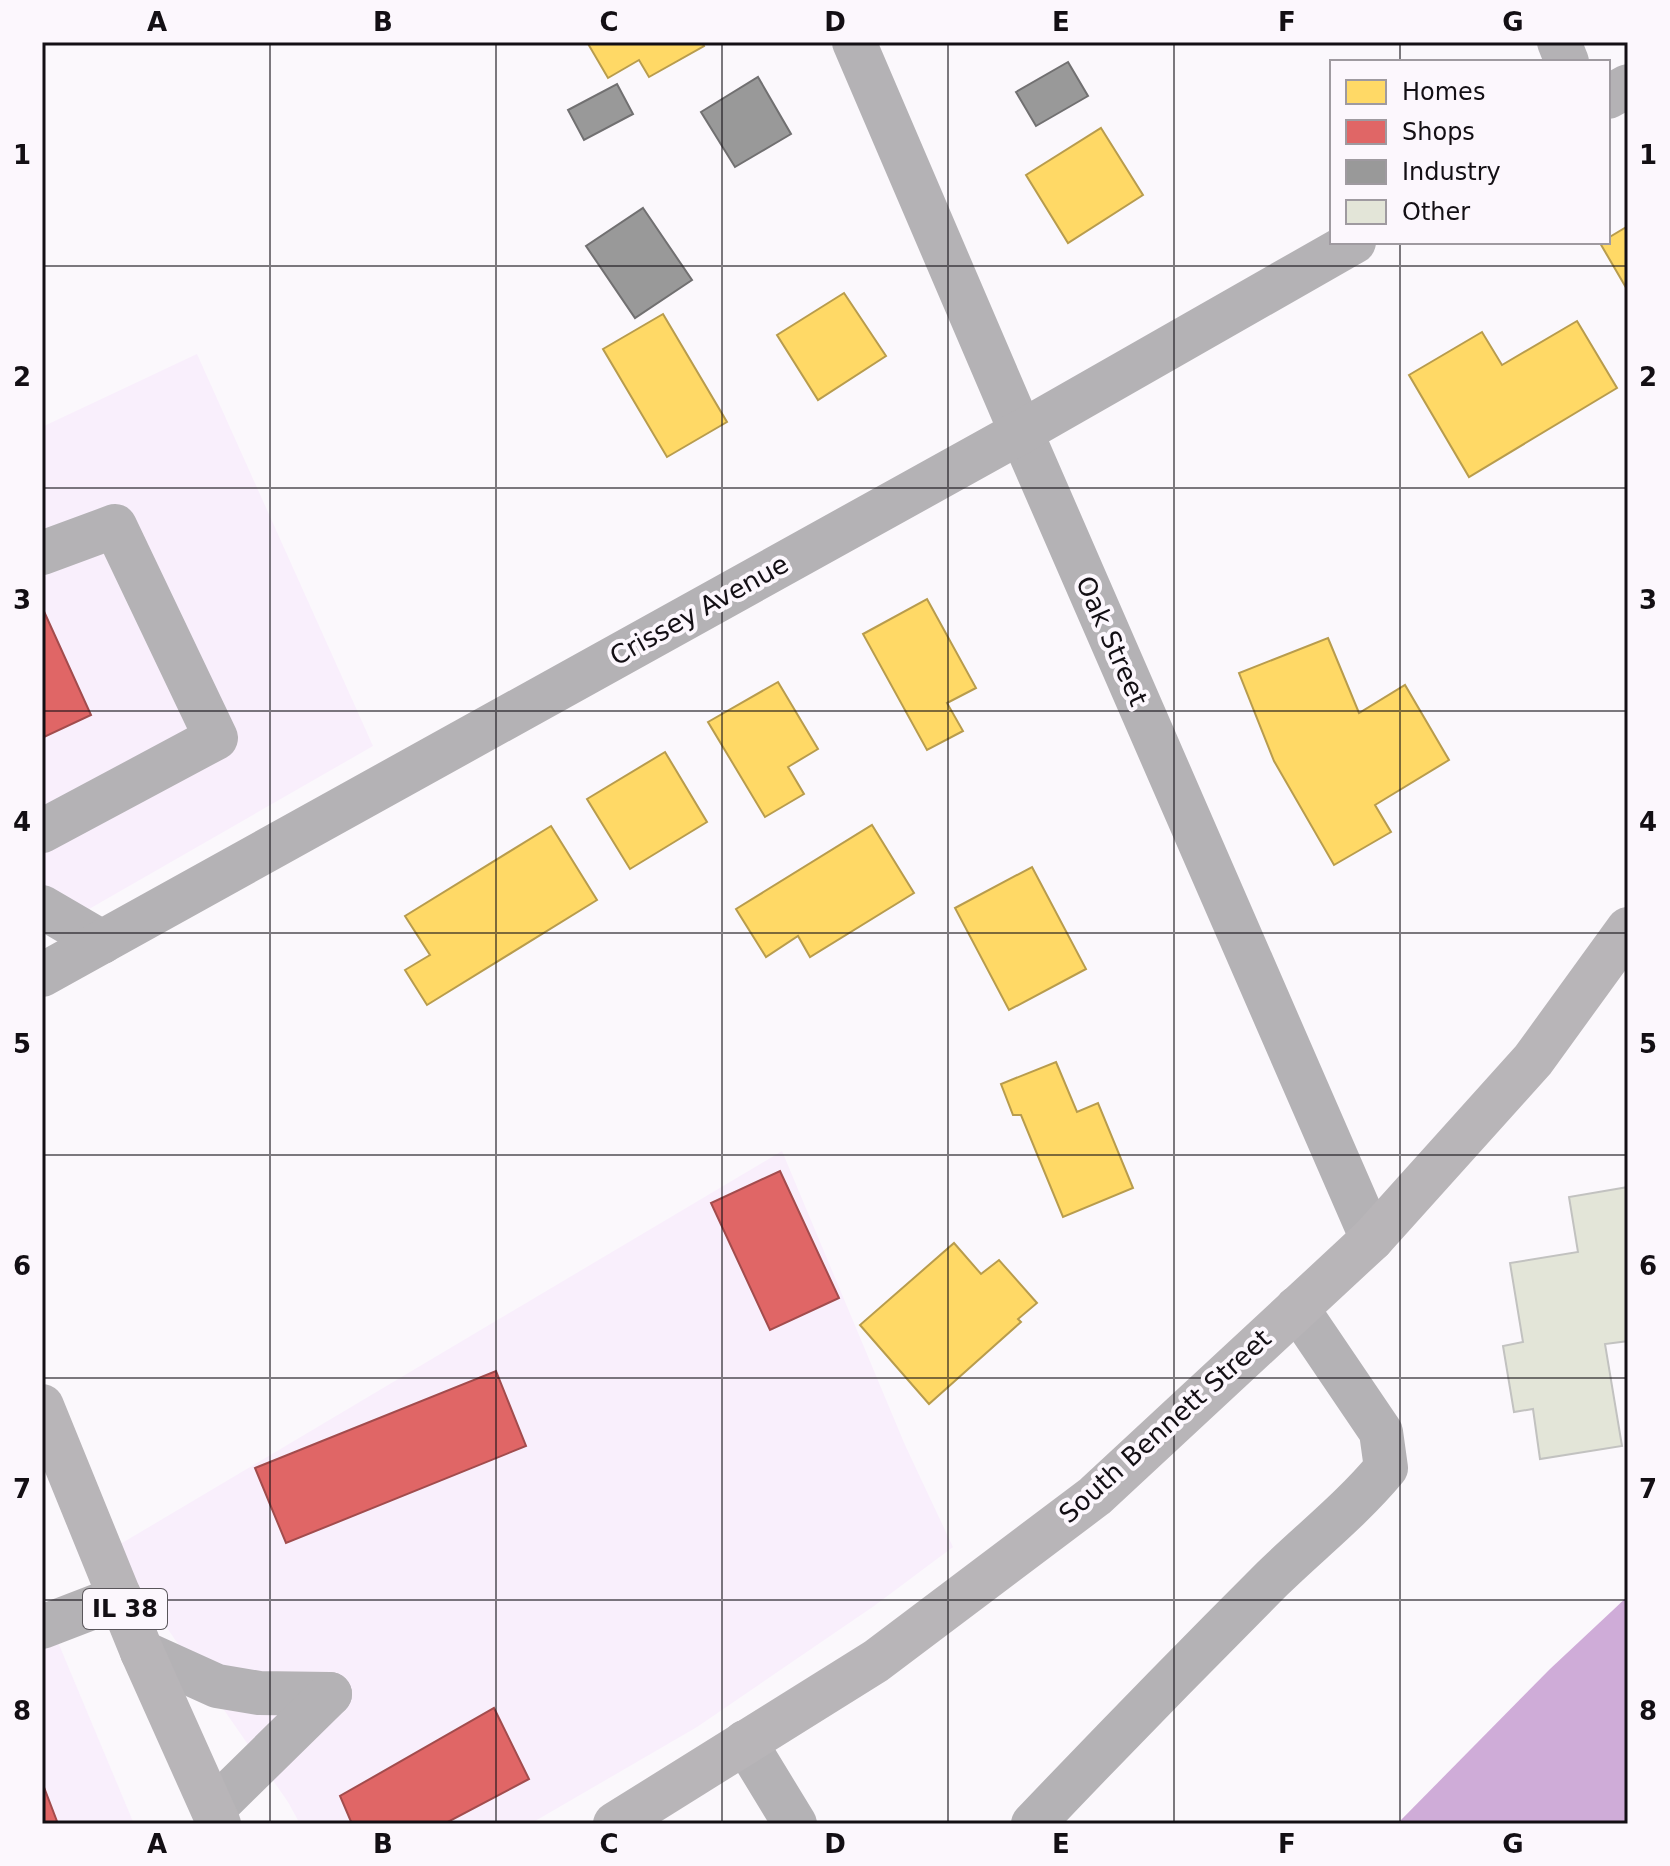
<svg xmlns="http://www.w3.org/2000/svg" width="1670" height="1866" font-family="'DejaVu Sans',sans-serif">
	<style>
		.built { fill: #f9effc }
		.water { fill: #cfacd8 }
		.homes { fill: #ffd966; stroke: #b89c4d; stroke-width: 2 }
		.shops { fill: #e06666; stroke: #a24c4d; stroke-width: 2 }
		.industry { fill: #999; stroke: #717071; stroke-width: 2 }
		.building { fill: #e3e5d8; stroke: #c2c2c0; stroke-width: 2 }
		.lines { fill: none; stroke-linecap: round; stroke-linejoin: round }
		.minor { stroke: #b4b2b5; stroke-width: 44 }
		.major { stroke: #b8b5b8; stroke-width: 44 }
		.grid { fill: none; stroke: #130f14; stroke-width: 2; stroke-opacity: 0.55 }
		.labels { text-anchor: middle; stroke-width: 8; stroke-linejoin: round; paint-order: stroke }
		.shield { fill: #fcf7fd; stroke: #59555a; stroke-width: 2 }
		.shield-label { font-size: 24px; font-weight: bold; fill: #130f14 }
		.street-label { font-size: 26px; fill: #130f14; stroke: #fcf7fd }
		.neatline { fill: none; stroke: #130f14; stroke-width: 3 }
		.grid-label { font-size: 26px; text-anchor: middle; font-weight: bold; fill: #130f14 }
	</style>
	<rect width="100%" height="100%" fill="#fbf8fc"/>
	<g class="built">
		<polygon points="197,354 373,746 42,936 42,427"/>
		<polygon points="782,1151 905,1445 953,1547 874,1606 697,1727 530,1824 300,1824 288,1802 112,1549"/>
		<polygon points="42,1604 134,1824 42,1824"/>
	</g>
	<polygon class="water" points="1628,1596 1628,1824 1397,1824 1550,1669"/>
	<g class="homes">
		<polygon points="587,42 702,42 704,46 649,77 639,60 608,78"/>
		<polygon points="1101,128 1143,195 1068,243 1026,175"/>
		<polygon points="1628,226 1628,291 1600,243 1608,242 1608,238"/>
		<polygon points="844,293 886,356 818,400 777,335"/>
		<polygon points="663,314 727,422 667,457 603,349"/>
		<polygon points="1577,321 1617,388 1469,477 1409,375 1482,332 1502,365"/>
		<polygon points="927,599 976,688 947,703 963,731 927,750 863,634"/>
		<polygon points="1328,638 1359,713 1405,685 1449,760 1375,805 1391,832 1334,865 1274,761 1239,673"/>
		<polygon points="778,682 818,749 788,767 804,794 765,817 708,722"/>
		<polygon points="665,752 707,822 630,869 587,799"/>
		<polygon points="872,825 914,893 810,957 798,936 766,957 736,909"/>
		<polygon points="551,826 597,900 427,1005 405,970 430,955 405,916"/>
		<polygon points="1032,867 1086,969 1009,1010 955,908"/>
		<polygon points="1056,1062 1077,1112 1098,1103 1133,1188 1063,1217 1021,1115 1013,1115 1001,1084"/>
		<polygon points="954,1243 981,1274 999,1260 1037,1303 1018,1319 1021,1322 929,1404 860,1325"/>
	</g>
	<g class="shops">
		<polygon points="42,607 91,715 42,738"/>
		<polygon points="780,1171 839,1298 770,1330 711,1203"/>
		<polygon points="496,1371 526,1446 286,1543 255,1468"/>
		<polygon points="494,1708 529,1779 444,1824 352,1824 340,1796"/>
		<polygon points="42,1782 58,1824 42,1824"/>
	</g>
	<g class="industry">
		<polygon points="1068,62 1088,96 1036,126 1016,92"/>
		<polygon points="758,77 791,134 735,167 701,112"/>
		<polygon points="617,84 633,114 584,140 568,110"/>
		<polygon points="643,208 692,280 635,318 586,246"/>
	</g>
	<polygon class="building" points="1628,1187 1628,1341 1605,1344 1622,1446 1540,1459 1533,1409 1514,1412 1503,1346 1523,1342 1510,1263 1578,1252 1569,1197"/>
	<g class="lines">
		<g class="minor">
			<polyline points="854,42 1021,432 1372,1239"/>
			<polyline points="1559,42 1567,62"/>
			<polyline points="1608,97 1628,86"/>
			<polyline points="42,553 115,526 216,738 42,831"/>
			<polyline points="42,907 102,942"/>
			<polyline points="42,975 1021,432 1354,242"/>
			<polyline points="42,1627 120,1597"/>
			<polyline points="142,1652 217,1686 259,1693 330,1694"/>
			<polyline points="745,1742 795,1824"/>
			<polyline points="213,1809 330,1694"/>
			<path d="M 1033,1824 C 1112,1741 1191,1660 1272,1579 C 1310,1542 1352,1509 1386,1468 L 1381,1432 L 1297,1308"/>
		</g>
		<g class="major">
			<polyline points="42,1406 142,1652 219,1824"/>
			<polyline points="615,1824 876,1661 1095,1496 1372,1239 1533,1060 1628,929"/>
		</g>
	</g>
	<path class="grid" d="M 270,42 L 270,1824M 496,42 L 496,1824M 722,42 L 722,1824M 948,42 L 948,1824M 1174,42 L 1174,1824M 1400,42 L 1400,62M 1400,242 L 1400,1824M 42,266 L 1628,266M 42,488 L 1628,488M 42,711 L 1628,711M 42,933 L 1628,933M 42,1155 L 1628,1155M 42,1378 L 1628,1378M 42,1600 L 1628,1600"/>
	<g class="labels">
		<rect class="shield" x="83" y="1589" width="84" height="40" rx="6"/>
		<g class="shield-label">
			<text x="125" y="1617">IL 38</text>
		</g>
		<g class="street-label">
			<text transform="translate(699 610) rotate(-29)" y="9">Crissey Avenue</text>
			<text transform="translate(1112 641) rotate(66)" y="9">Oak Street</text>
			<text transform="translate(1165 1426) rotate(-42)" y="9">South Bennett Street</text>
		</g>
	</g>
	<rect width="1670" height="1866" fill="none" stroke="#fcf7fd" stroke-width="88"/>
	<rect x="1330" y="60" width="280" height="184" fill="#fcf7fd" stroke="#9f9aa0" stroke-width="2"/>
	<rect x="1346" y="80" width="40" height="24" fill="#ffd966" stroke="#9f9aa0" stroke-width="2"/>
	<text x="1402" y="100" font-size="24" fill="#130f14">Homes</text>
	<rect x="1346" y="120" width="40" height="24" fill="#e06666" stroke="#9f9aa0" stroke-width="2"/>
	<text x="1402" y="140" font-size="24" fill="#130f14">Shops</text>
	<rect x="1346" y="160" width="40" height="24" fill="#999999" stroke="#9f9aa0" stroke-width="2"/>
	<text x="1402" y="180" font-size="24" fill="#130f14">Industry</text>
	<rect x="1346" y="200" width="40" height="24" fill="#e3e5d8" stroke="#9f9aa0" stroke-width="2"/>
	<text x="1402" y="220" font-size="24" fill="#130f14">Other</text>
	<rect x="44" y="44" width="1582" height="1778" class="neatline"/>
	<g class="grid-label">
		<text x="157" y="31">A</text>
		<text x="383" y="31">B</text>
		<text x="609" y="31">C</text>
		<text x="835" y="31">D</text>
		<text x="1061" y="31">E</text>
		<text x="1287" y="31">F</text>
		<text x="1513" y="31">G</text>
		<text x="22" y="164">1</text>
		<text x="1648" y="164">1</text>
		<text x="22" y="386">2</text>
		<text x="1648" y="386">2</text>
		<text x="22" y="609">3</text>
		<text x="1648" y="609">3</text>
		<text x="22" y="831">4</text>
		<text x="1648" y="831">4</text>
		<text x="22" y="1053">5</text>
		<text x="1648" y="1053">5</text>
		<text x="22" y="1275">6</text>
		<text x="1648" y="1275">6</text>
		<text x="22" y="1498">7</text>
		<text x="1648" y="1498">7</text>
		<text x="22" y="1720">8</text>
		<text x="1648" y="1720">8</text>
		<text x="157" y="1853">A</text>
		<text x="383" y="1853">B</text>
		<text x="609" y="1853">C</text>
		<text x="835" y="1853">D</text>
		<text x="1061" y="1853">E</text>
		<text x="1287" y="1853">F</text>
		<text x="1513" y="1853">G</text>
	</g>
</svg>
